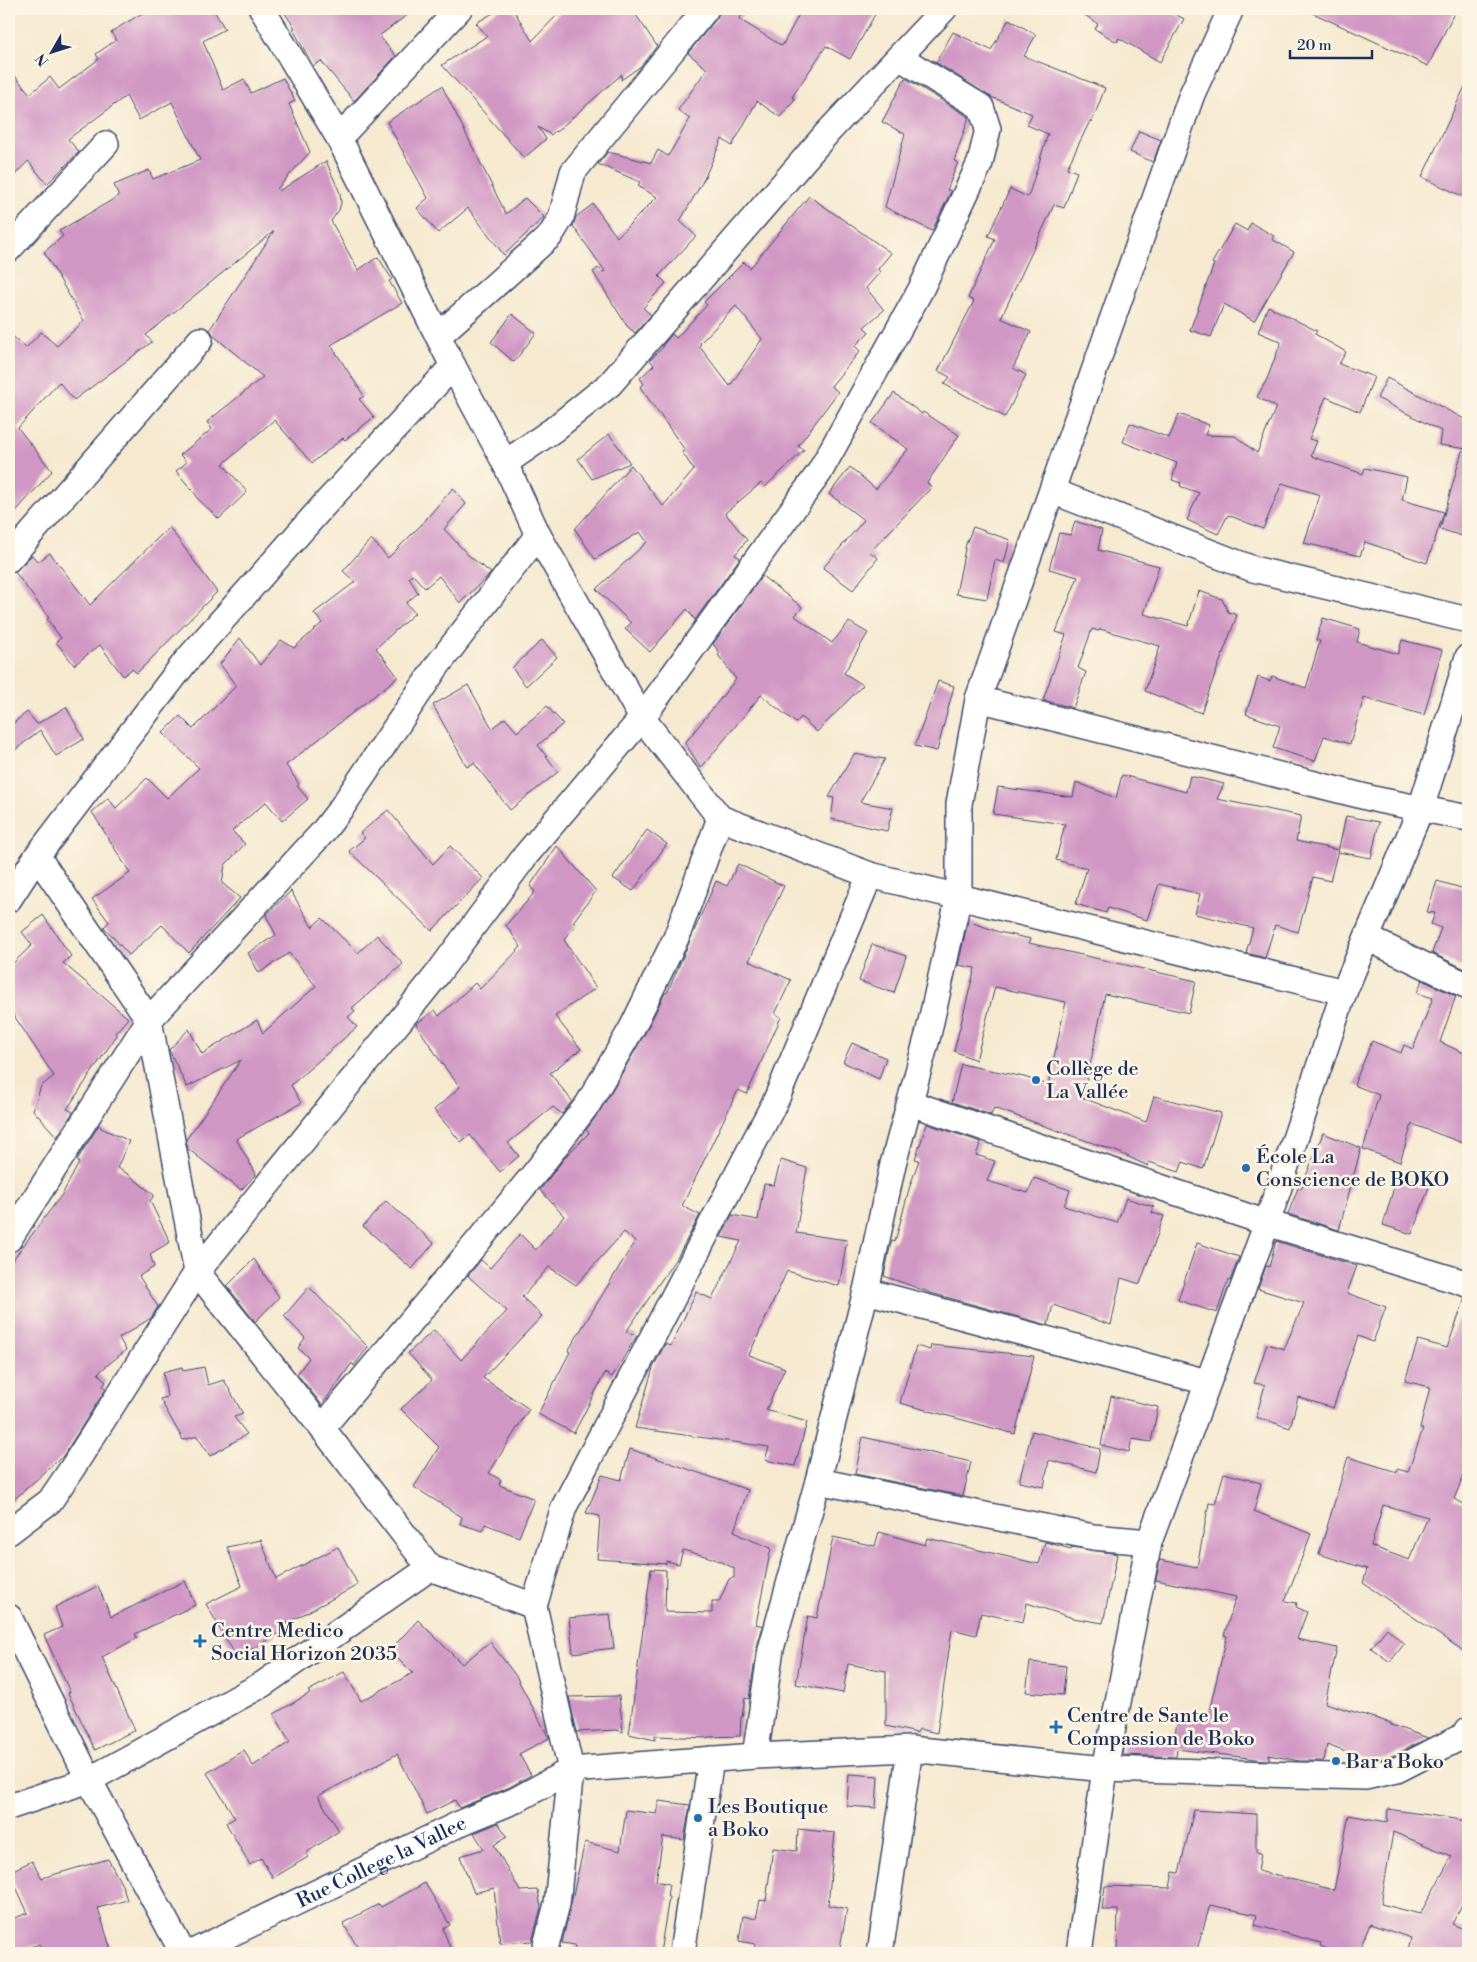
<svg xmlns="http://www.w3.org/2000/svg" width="1477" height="1962" font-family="'Libre Bodoni',serif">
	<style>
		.building { fill: #d096c4; fill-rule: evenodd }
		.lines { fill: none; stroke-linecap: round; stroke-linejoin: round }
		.minor-casing { stroke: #3c4b6f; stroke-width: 28 }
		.minor { stroke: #fff; stroke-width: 25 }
		.poi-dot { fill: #1f6fb2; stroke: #fcf5e5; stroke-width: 2 }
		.labels { text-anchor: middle; stroke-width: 5; stroke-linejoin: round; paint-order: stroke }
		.poi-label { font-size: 20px; fill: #1b2f5e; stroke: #fcf5e5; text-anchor: start }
		.street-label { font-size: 20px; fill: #1b2f5e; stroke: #fcf5e5 }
	</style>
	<rect width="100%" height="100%" fill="#fcf5e5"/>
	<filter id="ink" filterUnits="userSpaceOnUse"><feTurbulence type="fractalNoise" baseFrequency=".02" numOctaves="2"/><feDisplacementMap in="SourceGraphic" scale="10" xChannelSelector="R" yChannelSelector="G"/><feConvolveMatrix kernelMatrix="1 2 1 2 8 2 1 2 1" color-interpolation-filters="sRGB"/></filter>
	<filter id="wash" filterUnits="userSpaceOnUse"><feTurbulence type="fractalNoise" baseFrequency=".0096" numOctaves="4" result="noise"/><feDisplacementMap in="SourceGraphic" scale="20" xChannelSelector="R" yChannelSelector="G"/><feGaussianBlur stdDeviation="1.12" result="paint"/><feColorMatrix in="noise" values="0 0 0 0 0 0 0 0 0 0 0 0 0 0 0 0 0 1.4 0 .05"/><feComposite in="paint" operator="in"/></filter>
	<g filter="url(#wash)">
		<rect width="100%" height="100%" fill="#f6e9d0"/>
		<g id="blocks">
			<g class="building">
				<polygon points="149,9 213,9 225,29 203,41 223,90 244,79 251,93 283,78 295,101 289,104 310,152 277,189 279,191 326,161 340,193 341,203 339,210 331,221 358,270 378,257 392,279 389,281 402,303 331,345 364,396 359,399 374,417 345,440 343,438 312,463 274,420 223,464 247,492 219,519 196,497 197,496 176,471 187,462 180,455 212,429 207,422 263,377 214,336 210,329 274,231 146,335 152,342 74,400 59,382 18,428 52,471 9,519 9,333 26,348 41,332 57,346 84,321 44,252 63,236 59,231 119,196 114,185 149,170 153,179 200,160 172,102 139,120 126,96 68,139 79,152 47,184 28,161 9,181 9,69 30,94 50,77 59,89 99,59 96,54 116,40 111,32"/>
				<polygon points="282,9 415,9 379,36 396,56 354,101 321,61 313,66 293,29 295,28"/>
				<polygon points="500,9 513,9 532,41 563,9 632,9 657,46 641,66 621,80 622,74 556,132 555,131 551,135 538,127 546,139 524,158 442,65 487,36 476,23"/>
				<polygon points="720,9 747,9 739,19 782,46 802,9 878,9 850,59 826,46 792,97 795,99 780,117 757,101 732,146 722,139 703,181 680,221 696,236 659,276 666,283 643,308 651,315 635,333 627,326 593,272 598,268 603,272 605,271 573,226 576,217 593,204 617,237 657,197 638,186 640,182 598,164 608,152 651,163 658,150 668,156 690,119 678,110 707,69 688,53 717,18"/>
				<polygon points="1076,9 1166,9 1184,19 1160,62 1119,38 1117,42 1095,29 1098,24"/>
				<polygon points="1304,9 1456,9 1428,66"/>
				<polygon points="1009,19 1036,35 1024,56 1105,88 1092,122 1090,121 1067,168 1077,172 1064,208 1054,205 1001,318 1031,332 1013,368 1026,375 1005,417 944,384 950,377 938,371 974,301 968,298 995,239 988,236 1010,189 1028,197 1048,134 1027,125 1032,114 989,96 932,60 936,62 953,32 991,50"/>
				<polygon points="905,78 969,117 954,161 958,162 947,190 951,191 932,231 885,207 905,134 882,122"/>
				<polygon points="1468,80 1468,199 1422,177"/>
				<polygon points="442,86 506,214 525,198 544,217 504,255 468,208 438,233 417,208 428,198 387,122"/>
				<polygon points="1139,131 1161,140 1153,162 1130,152"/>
				<path d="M 809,196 L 891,253 L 878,269 L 880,272 L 866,288 L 884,310 L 864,327 L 869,332 L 855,346 L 860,351 L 831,386 L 838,392 L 798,446 L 804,450 L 765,487 L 761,483 L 725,513 L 747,540 L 735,555 L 740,558 L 695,620 L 687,609 L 650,652 L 625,629 L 631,623 L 596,589 L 647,542 L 640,532 L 595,559 L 575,529 L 631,465 L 663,506 L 694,470 L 682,452 L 685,450 L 640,387 L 644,384 L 640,378 L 654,365 L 650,360 L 664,346 L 662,346 L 672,334 L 676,338 L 707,305 L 704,302 L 744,262 L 750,268 ZM 736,306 L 762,339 L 730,386 L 699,346 L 701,344 L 700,343 Z"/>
				<polygon points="1251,223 1274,236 1272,239 1294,252 1254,321 1224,304 1211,337 1190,330 1214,264 1212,263 1235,224 1247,231"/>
				<polygon points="1268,306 1317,331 1315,334 1346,352 1339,364 1374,377 1360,412 1326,397 1309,439 1317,441 1311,456 1363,474 1365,468 1407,477 1402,500 1444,512 1427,563 1365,542 1360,556 1304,543 1320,495 1282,483 1263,529 1228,515 1218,534 1187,520 1199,493 1180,486 1181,483 1172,480 1177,463 1123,442 1130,423 1169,438 1179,414 1209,425 1205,435 1235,436 1257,453 1276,407 1257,397 1267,379 1281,342 1258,332"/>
				<polygon points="512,314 536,333 514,362 491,342"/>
				<polygon points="1387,378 1468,421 1468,449 1439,445 1441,431 1377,398"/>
				<polygon points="894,393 922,414 923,412 959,435 927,483 932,487 870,552 878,558 853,590 823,568 864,520 829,494 850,467 876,489 908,449 872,423"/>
				<polygon points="609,434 630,463 592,479 578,459"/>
				<polygon points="1462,451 1468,452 1468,538 1440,529"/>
				<polygon points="453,488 466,504 444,529 468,555 491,573 460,603 439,576 425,588 413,575 409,577 418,593 406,603 415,613 376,648 398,677 286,765 299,784 297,786 308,799 282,821 266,802 232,831 245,844 225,865 222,883 240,898 189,953 162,925 129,955 104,927 109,922 92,899 130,873 92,812 108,798 116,808 147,778 167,798 199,768 163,733 180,716 193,729 236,686 220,664 240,638 260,665 281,640 294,648 322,623 314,613 355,582 343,571 371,539 388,558 421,525"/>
				<polygon points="1075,521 1102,530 1098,550 1159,566 1144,614 1188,626 1199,591 1222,599 1228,612 1237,615 1201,713 1145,691 1160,646 1100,629 1099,631 1092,629 1078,668 1086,672 1073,708 1043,700 1066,635 1056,632 1078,577 1049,569 1059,533 1071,535"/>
				<polygon points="169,527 217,592 137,673 132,669 123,676 100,645 74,665 56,642 61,638 47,619 49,618 15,572 32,555 38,562 50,553 90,605"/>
				<polygon points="973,527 1010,540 1004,563 995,560 987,599 956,594 966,544"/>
				<polygon points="762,576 802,607 795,616 832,643 849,622 868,633 844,673 863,685 817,732 801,717 796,723 761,695 701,768 685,743 736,679 718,655 720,653 713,644"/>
				<polygon points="1323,618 1360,629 1357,642 1398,654 1402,640 1442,650 1424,715 1364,698 1350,744 1324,736 1315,761 1273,748 1280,726 1246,714 1258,677 1270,681 1272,676 1306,688 1320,641 1316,640"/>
				<polygon points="542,640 557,657 526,686 512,668"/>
				<polygon points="938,681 954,686 937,751 915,746"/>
				<polygon points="468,685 492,728 505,718 517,732 547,706 563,724 538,745 558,772 510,810 474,763 467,767 433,705"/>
				<polygon points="66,707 84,739 56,756 40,730 9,755 9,727 27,712 37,724"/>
				<polygon points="854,754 885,759 860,802 893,808 887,831 831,819 834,798 829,797"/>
				<polygon points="1122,775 1186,792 1190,776 1224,784 1217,799 1301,816 1296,841 1338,850 1330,881 1313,877 1298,932 1275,925 1265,958 1246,953 1253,928 1195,914 1200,894 1159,884 1147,920 1108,908 1106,913 1076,904 1087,868 1056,860 1065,824 993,814 998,787 1073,797 1076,782 1116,798"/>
				<polygon points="388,810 433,864 450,846 483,878 432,931 349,851 365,838 360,833"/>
				<polygon points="1346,816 1379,822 1371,858 1338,852"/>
				<polygon points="647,830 667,844 633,891 613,878"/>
				<polygon points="557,846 596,891 573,922 576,925 564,940 596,988 555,1016 581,1049 550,1073 572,1101 562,1114 553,1107 508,1143 519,1156 500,1172 470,1135 461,1142 434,1110 460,1087 443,1065 416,1024 435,1010 439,1016 475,983 480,989 521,947 506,925 535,892 530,886"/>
				<polygon points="738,864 784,886 749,961 791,980 775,1014 781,1017 747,1094 738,1090 682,1206 700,1215 679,1254 626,1332 637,1335 636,1337 612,1377 605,1373 574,1433 538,1414 570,1352 568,1351 635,1241 624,1232 576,1285 549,1267 522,1297 542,1316 483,1378 529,1409 489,1473 501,1480 499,1485 534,1499 519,1537 485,1524 483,1531 460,1524 462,1517 414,1487 439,1447 401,1409 432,1380 408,1353 434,1330 461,1360 507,1311 468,1276 481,1260 490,1268 520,1234 536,1250 564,1216 540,1190 566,1156 589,1133 586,1130 600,1111 644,1035 665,993 667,993 716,881 727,886"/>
				<polygon points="1437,881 1468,890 1468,960 1465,969 1432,953 1441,928 1431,924 1435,913 1427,912"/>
				<polygon points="291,891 312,927 322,918 358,953 377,935 403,964 352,1008 355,1011 348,1017 357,1027 291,1085 301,1103 236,1139 256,1174 241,1190 188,1149 186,1140 241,1060 187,1087 169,1050 189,1029 202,1054 257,1020 263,1033 316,986 289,953 259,973 248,953 276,935 266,915"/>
				<polygon points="43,915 71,956 63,963 128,1018 115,1033 117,1035 67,1109 73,1112 57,1137 33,1110 41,1086 54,1076 9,1008 9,967 32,945 22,932"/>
				<polygon points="968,921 999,932 1031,939 1029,943 1196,981 1189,1013 1105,994 1083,1098 1146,1122 1154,1096 1221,1113 1203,1169 1183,1162 1179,1172 1149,1162 1148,1166 1118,1152 994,1108 991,1115 952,1102 961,1064 1024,1077 1048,1085 1066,1002 995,987 976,1060 954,1051 975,968 958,965"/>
				<polygon points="872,944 906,956 894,993 859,981"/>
				<polygon points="1422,980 1456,996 1440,1042 1468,1055 1468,1145 1412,1124 1400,1162 1363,1149 1379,1095 1354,1085 1372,1041 1401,1053 1404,1045 1413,1049 1433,998 1417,993"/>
				<polygon points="852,1043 886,1058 879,1079 843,1062"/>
				<polygon points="927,1124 981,1142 976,1155 995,1161 987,1181 1028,1193 1034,1178 1070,1190 1064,1206 1117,1223 1126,1198 1154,1207 1152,1213 1164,1216 1140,1284 1121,1278 1111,1325 1053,1305 1048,1325 931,1293 884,1276 890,1247 892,1241 895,1242 909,1189 919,1160 915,1159"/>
				<polygon points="99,1125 101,1127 101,1128 129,1141 117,1168 128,1174 154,1195 150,1201 170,1242 150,1254 154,1267 139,1276 158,1307 151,1318 119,1338 126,1350 98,1373 106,1382 103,1386 106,1389 63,1456 9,1504 9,1265 63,1193 79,1163 77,1160"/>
				<polygon points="1323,1133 1361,1148 1339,1230 1288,1214 1298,1188 1301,1189"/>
				<polygon points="781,1160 807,1168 796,1233 847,1240 839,1286 787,1271 749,1355 785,1368 766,1410 807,1422 795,1466 765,1460 769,1447 635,1428 653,1368 665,1344 671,1346 696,1292 712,1299 741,1241 721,1237 732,1215 758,1220 764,1184 774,1185"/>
				<polygon points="1397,1177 1429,1187 1412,1234 1383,1225"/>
				<polygon points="386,1201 434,1243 412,1269 363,1226"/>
				<polygon points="1276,1241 1357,1266 1347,1293 1386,1307 1373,1342 1358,1336 1333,1408 1298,1397 1290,1428 1256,1417 1265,1385 1254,1383 1267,1344 1284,1349 1304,1303 1258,1289 1266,1266 1269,1267"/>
				<polygon points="1197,1243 1239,1257 1230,1281 1228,1280 1217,1313 1178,1300"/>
				<polygon points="254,1259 279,1297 255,1322 227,1286"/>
				<polygon points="309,1287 368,1347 354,1366 352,1363 322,1405 297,1374 309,1358 298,1348 305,1338 284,1316"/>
				<path d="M 1465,1298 L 1468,1299 L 1468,1465 L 1454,1499 L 1468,1506 L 1468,1654 L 1363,1583 L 1367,1569 L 1319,1554 L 1348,1457 L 1397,1472 L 1397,1469 L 1408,1472 L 1423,1429 L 1420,1428 L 1430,1387 L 1405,1381 L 1418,1340 L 1447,1348 ZM 1383,1505 L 1428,1517 L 1409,1560 L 1371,1546 Z"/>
				<polygon points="931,1345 1034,1356 1015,1434 900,1403 916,1346 930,1350"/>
				<polygon points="182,1367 183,1371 204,1367 208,1385 224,1380 243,1414 234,1417 247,1434 210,1456 197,1436 183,1440 160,1399 167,1397 163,1372"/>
				<polygon points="1111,1396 1158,1407 1151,1442 1132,1439 1129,1452 1101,1445"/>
				<polygon points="1032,1431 1100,1449 1096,1472 1049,1460 1044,1487 1019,1482"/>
				<polygon points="863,1437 971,1462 963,1496 855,1474"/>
				<polygon points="630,1449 748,1490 734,1531 739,1533 739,1535 771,1548 756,1624 763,1626 757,1647 749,1699 745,1698 742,1717 741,1717 740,1736 708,1737 708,1738 655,1736 655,1740 629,1734 651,1569 666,1570 665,1612 712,1613 712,1602 719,1602 729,1579 734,1578 734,1568 712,1558 683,1550 679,1564 666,1561 666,1564 597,1559 600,1516 586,1513 602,1475 621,1480"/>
				<polygon points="1224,1473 1261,1483 1254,1511 1311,1534 1285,1601 1297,1603 1296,1607 1307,1612 1297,1639 1337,1648 1325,1703 1391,1723 1391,1725 1428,1738 1392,1756 1370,1761 1327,1745 1324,1761 1299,1761 1269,1755 1269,1760 1264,1760 1177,1749 1176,1757 1122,1755 1125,1740 1175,1734 1177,1724 1186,1726 1188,1714 1208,1716 1227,1636 1224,1635 1236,1597 1156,1580 1160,1560 1197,1567 1209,1503 1215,1504"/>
				<polygon points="879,1532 925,1545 927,1538 1039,1564 1045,1542 1071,1549 1072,1547 1117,1554 1103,1623 1073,1618 1027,1603 1023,1622 981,1613 976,1635 952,1629 937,1733 919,1729 917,1733 886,1726 886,1671 848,1664 843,1693 796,1684 808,1616 817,1618 833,1537 875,1546"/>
				<polygon points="261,1540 276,1579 338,1547 358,1585 287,1623 289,1627 237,1658 206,1604 242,1586 227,1547"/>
				<polygon points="185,1581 195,1605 135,1634 137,1638 102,1657 135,1730 95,1750 68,1693 70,1692 44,1635 62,1627 55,1607 98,1586 111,1617"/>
				<polygon points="610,1614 614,1648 573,1653 569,1618"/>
				<polygon points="418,1620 462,1664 490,1642 516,1676 549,1738 519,1754 531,1775 510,1787 459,1808 455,1800 427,1814 397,1754 318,1796 339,1831 306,1853 308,1857 273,1878 261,1858 250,1865 226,1823 235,1818 207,1773 244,1750 253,1766 290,1742 274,1714 310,1693 308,1691 344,1672 361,1701 413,1673 390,1650"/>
				<polygon points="1387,1628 1404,1644 1390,1662 1371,1648"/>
				<polygon points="1030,1662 1066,1666 1063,1695 1026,1692"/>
				<polygon points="619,1696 623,1732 616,1730 577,1732 569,1697"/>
				<polygon points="849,1774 878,1776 876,1808 847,1806"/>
				<polygon points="659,1801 690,1805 684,1840 663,1837 656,1881 669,1884 667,1896 669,1897 660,1953 574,1953 575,1945 562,1943 585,1842 620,1851 626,1810 657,1814"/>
				<path d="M 1388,1809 L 1468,1821 L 1468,1893 L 1452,1924 L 1468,1931 L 1468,1953 L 1407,1953 L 1411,1938 L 1370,1924 L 1358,1953 L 1337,1953 L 1320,1946 L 1321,1943 L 1255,1925 L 1257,1915 L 1210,1905 L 1196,1953 L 1117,1953 L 1118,1910 L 1102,1910 L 1105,1886 L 1170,1888 L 1173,1872 L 1179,1873 L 1194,1810 L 1256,1814 L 1256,1852 L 1261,1853 L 1258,1871 L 1334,1890 L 1349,1815 L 1387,1822 ZM 1393,1832 L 1452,1856 L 1420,1914 L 1381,1904 Z"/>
				<polygon points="498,1823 507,1836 494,1845 520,1891 538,1890 541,1908 532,1941 500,1943 494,1888 474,1893 460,1856 484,1849 474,1833"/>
				<polygon points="798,1829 835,1833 828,1905 847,1909 839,1953 754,1953 755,1944 739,1941 743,1916 756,1919 760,1900 766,1901 773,1848 797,1851"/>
				<polygon points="108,1859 122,1885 127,1900 98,1908 112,1953 44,1953 40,1944 9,1953 9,1920 28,1913 9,1872 32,1861 42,1878"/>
				<polygon points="425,1883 450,1925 443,1929 452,1953 361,1953 343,1923 379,1904 381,1907"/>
			</g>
		</g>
	</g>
	<g filter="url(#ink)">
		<use href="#blocks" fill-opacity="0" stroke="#3c4b6f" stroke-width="1"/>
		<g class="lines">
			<defs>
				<g id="minor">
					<polyline points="262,9 339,138 453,366 505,463 538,535 642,718 720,818 870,875 1344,992"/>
					<polyline points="339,138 459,9"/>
					<polyline points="9,249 106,144"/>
					<polyline points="438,336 550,236 561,218 573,172 706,9"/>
					<polyline points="505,463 553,430 610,384 828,132 944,9"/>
					<polyline points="1052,491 1253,569 1468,620"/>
					<polyline points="9,559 200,340"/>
					<polyline points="978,699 1378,800 1468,818"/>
					<polyline points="37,856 149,1020 197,1272 322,1428 430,1568 534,1606"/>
					<polyline points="9,899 37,856 186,661 324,505 453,366"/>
					<polyline points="1367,938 1468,986"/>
					<polyline points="910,1103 1267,1223 1468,1284"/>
					<polyline points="9,1239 149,1020 322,833 342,807 437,666 538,535"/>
					<polyline points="866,1291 1207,1382"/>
					<polyline points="322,1428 535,1173 588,1104 632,1028 676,938 720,818"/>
					<polyline points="818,1481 1093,1537 1149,1542"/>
					<polyline points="9,1532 50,1501 71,1470 197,1272 436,976 526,855 642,718 819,473 921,289 980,163 988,129 981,107 899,57"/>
					<polyline points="9,1617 89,1780 183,1953"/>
					<polyline points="755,1756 771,1649 818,1481 866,1291 893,1164 928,1035 959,896 959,804 978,699 1192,94 1231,9"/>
					<polyline points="9,1807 89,1780 263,1684 430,1568"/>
					<path id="s1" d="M 191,1953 L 465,1821 L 516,1800 L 571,1770 L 755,1756 L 910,1749 L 1105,1769 L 1365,1777 L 1397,1770 L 1465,1735 L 1468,1730"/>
					<polyline points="544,1953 557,1904 571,1770 534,1606 564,1507 776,1100 870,875"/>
					<polyline points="682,1953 711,1759"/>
					<polyline points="880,1953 910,1749"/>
					<polyline points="1079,1953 1105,1769 1149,1542 1267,1223 1344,992 1421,808 1468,657"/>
				</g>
			</defs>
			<use href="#minor" class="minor-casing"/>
			<use href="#minor" class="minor"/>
		</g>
	</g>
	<g class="poi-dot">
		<circle cx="1036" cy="1080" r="5"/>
		<circle cx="1246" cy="1168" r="5"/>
		<path d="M197.5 1633.5h5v5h5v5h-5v5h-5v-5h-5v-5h5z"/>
		<path d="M1053.5 1719.5h5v5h5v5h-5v5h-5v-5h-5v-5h5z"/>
		<circle cx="1336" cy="1761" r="5"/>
		<circle cx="698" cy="1818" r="5"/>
	</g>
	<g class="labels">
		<g class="poi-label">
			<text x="1046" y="1075">Collège de<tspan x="1046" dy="23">La Vallée</tspan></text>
			<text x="1256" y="1163">École La<tspan x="1256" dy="23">Conscience de BOKO</tspan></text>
			<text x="211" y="1637">Centre Medico<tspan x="211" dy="23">Social Horizon 2035</tspan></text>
			<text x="1067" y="1722">Centre de Sante le<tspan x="1067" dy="23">Compassion de Boko</tspan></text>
			<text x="1346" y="1768">Bar a Boko</text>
			<text x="708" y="1813">Les Boutique<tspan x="708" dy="23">a Boko</tspan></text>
		</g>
		<g class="street-label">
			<text dy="7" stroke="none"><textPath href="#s1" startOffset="211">Rue College la Vallee</textPath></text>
		</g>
	</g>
	<rect width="1477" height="1962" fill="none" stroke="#fcf5e5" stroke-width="30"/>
	<g transform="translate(52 52) rotate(231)" stroke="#fcf5e5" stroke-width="4" paint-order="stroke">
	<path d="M0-4L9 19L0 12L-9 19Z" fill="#1b2f5e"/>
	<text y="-8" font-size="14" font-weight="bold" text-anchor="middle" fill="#1b2f5e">N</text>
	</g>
	<path d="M1290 50v8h82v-8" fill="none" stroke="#1b2f5e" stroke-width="2.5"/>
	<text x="1297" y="50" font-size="15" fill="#1b2f5e" stroke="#fcf5e5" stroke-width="4" paint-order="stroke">20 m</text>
</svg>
